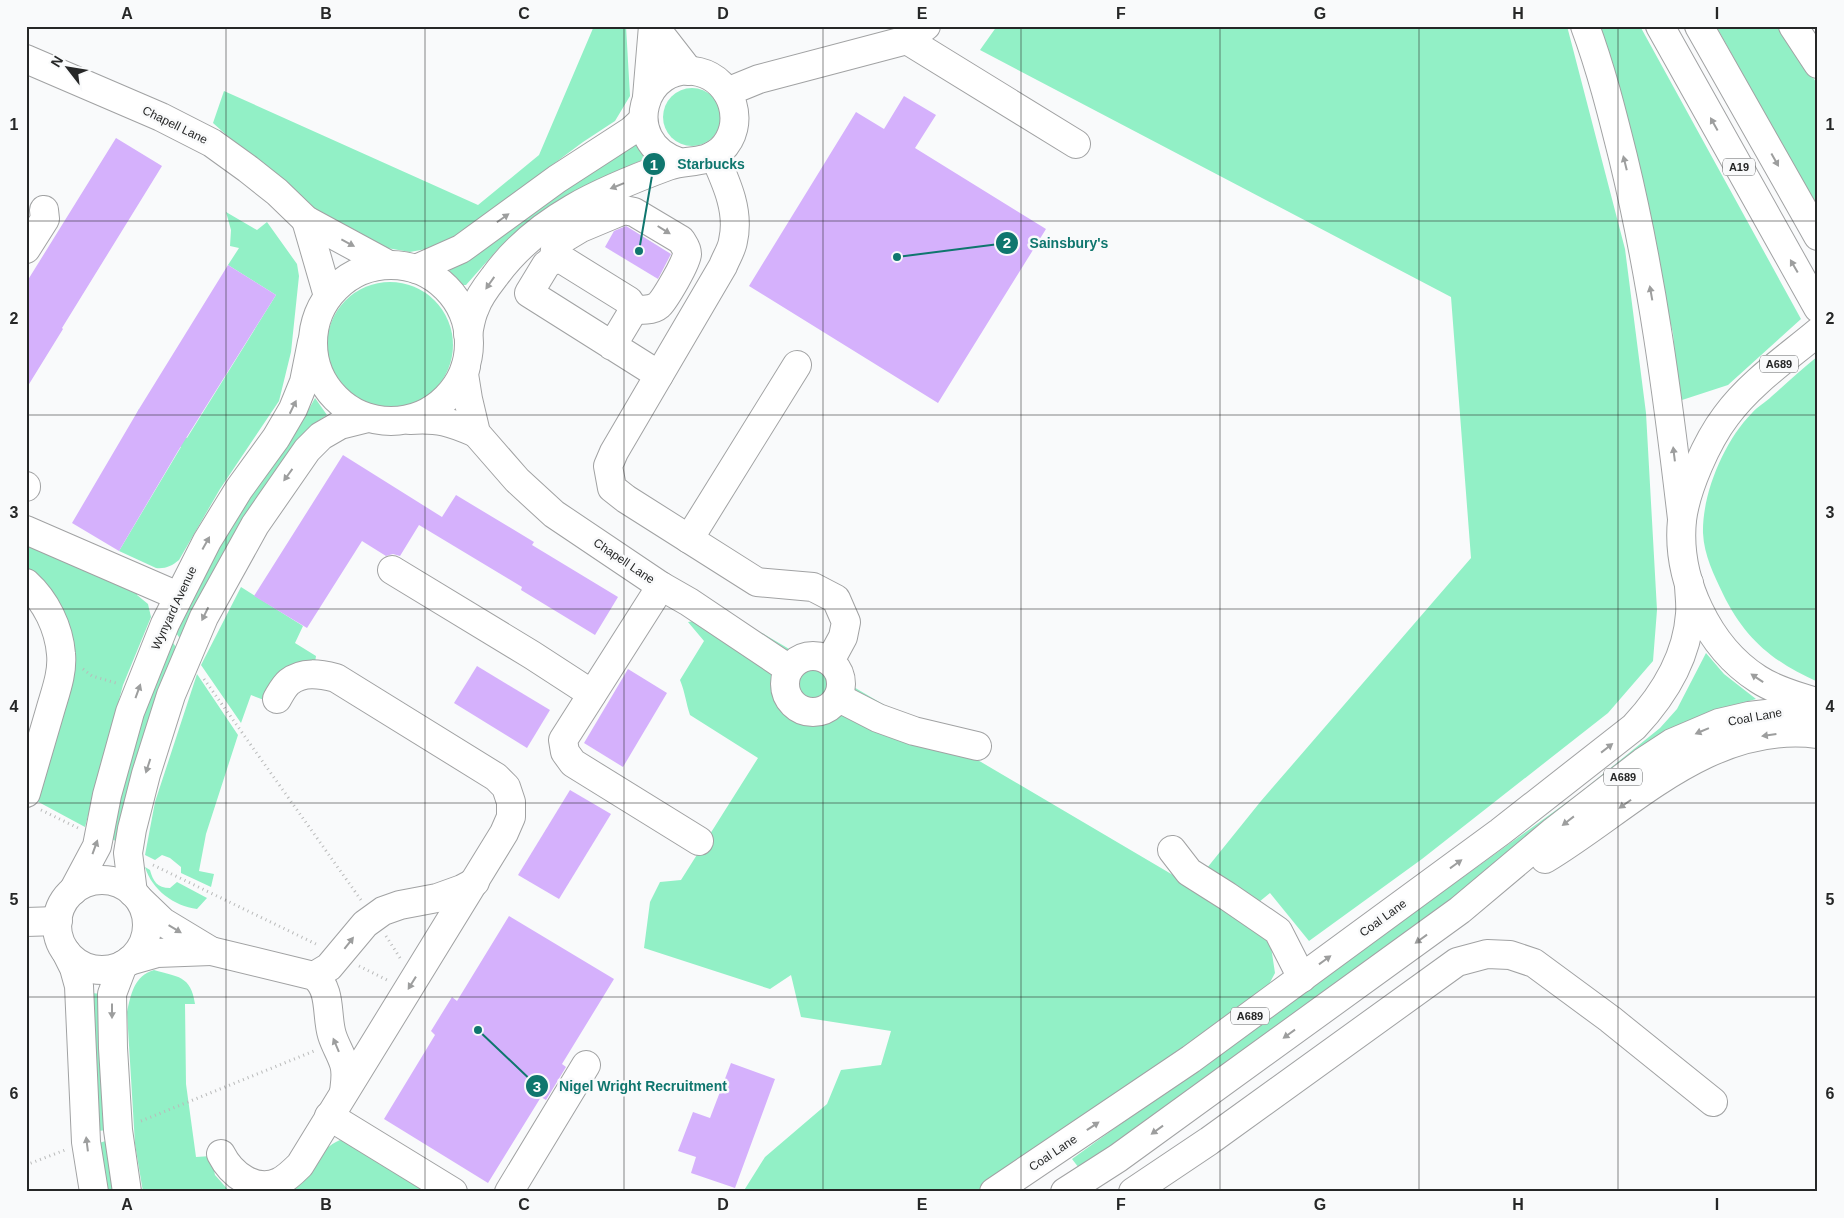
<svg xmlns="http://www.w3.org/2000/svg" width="1844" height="1218" font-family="Arial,sans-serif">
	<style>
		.green { fill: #92f0c6 }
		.building { fill: #d5b1fc }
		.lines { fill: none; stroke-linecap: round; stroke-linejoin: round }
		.minor-casing { stroke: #a1a2a3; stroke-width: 30 }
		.highway-casing { stroke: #a1a2a3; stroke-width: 30 }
		.path { stroke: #b9baba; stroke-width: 3; stroke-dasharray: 1 4; stroke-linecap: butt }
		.minor { stroke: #fff; stroke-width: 28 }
		.highway { stroke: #fff; stroke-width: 28 }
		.oneway { fill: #9d9e9e }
		.grid { fill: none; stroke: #262727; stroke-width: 1; stroke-opacity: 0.55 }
		.labels { text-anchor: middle; stroke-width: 5; stroke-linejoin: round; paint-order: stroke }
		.shield { fill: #f9fafb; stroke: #656667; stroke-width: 1 }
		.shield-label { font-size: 11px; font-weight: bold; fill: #262727 }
		.street-label { font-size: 12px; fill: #262727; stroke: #f9fafb }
		.leader { fill: none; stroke: #0f766e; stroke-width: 2 }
		.callout-dot { fill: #0f766e; stroke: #f9fafb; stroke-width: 2 }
		.mark-label { font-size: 15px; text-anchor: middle; font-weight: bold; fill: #fff }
		.callout-label { font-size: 14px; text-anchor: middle; font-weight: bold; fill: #0f766e; stroke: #f9fafb; stroke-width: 5; stroke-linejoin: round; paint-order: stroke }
		.neatline { fill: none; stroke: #262727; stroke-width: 2 }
		.grid-label { font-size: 16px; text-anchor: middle; font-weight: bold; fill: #262727 }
	</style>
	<rect width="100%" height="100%" fill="#f9fafb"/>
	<g class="green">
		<polygon points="594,26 626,26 630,96 615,121 583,142 458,235 437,247 410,252 387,248 342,232 318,217 213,123 224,91 478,205 539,155"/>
		<path d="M 997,26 L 1567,26 L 1625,249 L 1646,413 L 1657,610 L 1653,661 L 1608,713 L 1422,859 L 1309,941 L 1270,893 L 1259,902 L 1243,924 L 1270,940 L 1275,973 L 1265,992 L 1085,1119 L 975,1192 L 743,1192 L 765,1157 L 827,1104 L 841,1070 L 881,1065 L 891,1031 L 801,1017 L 791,975 L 770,989 L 644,948 L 650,902 L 660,882 L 681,880 L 758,758 L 690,715 C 686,703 685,692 680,680 L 704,641 L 688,622 L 714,618 L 762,633 L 1195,888 L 1207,868 L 1261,801 L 1471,558 L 1451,297 L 980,50 Z"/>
		<polygon points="1596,26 1640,26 1801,319 1728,385 1679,401 1673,333"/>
		<polygon points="1716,26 1779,26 1818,85 1818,209"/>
		<circle cx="692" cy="117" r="29"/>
		<polygon points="636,143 646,158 590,184 498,249 466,285 462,285 456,277 449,272 452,265 532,210"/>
		<path d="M 226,212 L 257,230 L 267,222 L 297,264 L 299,276 L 291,352 L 279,401 L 220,489 L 179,560 C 172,566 165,569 156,568 L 119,551 L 181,447 L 134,419 L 139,409 L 187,438 L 276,295 L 228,265 L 239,248 L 230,246 L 231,230 Z"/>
		<circle cx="390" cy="345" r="63"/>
		<path d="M 1818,356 L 1818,682 C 1773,662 1745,639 1723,594 C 1714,575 1704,555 1703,533 C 1702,494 1724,441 1752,413 C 1758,406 1766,402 1772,396 C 1788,382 1802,369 1818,356 Z"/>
		<polygon points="315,398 327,415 315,423 302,438 181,640 174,630 220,543 273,461 305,416"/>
		<polygon points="26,542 139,590 137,595 148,604 151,617 123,685 85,827 33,799 67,675 33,574 26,569"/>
		<polygon points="241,587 303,626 295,643 316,656 315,663 264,700 251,695 241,723 201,665"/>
		<polygon points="171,640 178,650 118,842 109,838 133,742"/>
		<polygon points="1706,653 1724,674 1756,699 1701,715 1652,746 1509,860 1247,1052 1079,1168 1072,1159 1577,795 1660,728 1677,709"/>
		<polygon points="197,674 238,735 206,834 199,871 214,874 211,887 181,873 181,867 170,858 162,855 155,860 145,855 155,802"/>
		<path d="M 145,867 L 150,870 C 153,881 157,888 170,888 L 177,882 L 207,898 L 197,909 C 174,906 152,890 145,867 Z"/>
		<path d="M 154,970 C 177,977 191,975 195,1004 L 185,1004 L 186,1084 L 196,1157 L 211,1156 L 215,1175 L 230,1192 L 143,1192 L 135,1144 L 127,1012 C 131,994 134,976 154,970 Z"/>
		<polygon points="92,993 101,994 107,1130 98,1131"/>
		<polygon points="109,1140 117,1192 107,1192 99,1143"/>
		<path d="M 340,1140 L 353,1143 L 434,1192 L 290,1192 C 295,1188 302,1184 306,1179 C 319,1161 317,1151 340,1140 Z"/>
	</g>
	<g class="building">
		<polygon points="904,96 936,115 915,148 1046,229 938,403 749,286 856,112 884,129"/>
		<polygon points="116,138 162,166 62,328 63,329 26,389 26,283"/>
		<polygon points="626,226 671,254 658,279 605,247 614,231"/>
		<polygon points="228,265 276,295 178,451 119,551 72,523 139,409"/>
		<polygon points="343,455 442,517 456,495 534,542 532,545 618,597 595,635 521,590 522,587 419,525 400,556 393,554 386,556 362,541 307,628 254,596"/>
		<polygon points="477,666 550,710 527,748 454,703"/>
		<polygon points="628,669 667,693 623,767 584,743"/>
		<polygon points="570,790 611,814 559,899 518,875"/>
		<polygon points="509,916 614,979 562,1064 566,1067 546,1100 541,1097 488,1183 384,1119 435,1035 431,1031 452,997 457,1001"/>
		<polygon points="731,1063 775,1079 735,1188 691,1173 696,1157 678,1151 693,1112 710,1118"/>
	</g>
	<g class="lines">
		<defs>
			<g id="minor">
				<polyline points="654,26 689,71"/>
				<polyline points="907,40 1076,144"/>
				<polyline points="26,59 161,117 212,143 248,169 277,192 306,220 389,265"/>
				<polyline points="727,92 759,79 907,40 926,26"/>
				<polyline points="647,97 653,26"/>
				<path d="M 714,155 C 726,182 740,211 733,241 C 732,249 726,258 723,266 L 614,452 L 608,466 L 612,488 L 626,499 L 757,582 L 813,587 L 836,599 L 846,622 L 843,637 L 830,661"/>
				<polyline points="306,220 328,296"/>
				<polyline points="26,249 45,219 44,210"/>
				<path d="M 554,259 L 555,249 L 561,240 L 581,228 L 624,210 L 634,212 L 681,240 C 684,245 687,248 687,254 C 687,262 665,299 659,305 C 652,311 641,310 633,309"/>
				<circle cx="391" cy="343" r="78"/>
				<polyline points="416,269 461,249 557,179 631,131 643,120"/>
				<path d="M 468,334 C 470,325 471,316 475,308 C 479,296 488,285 495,276 C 537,218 603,190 668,166 C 686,159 705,165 721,150 C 747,125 733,80 699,72 C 643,59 618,142 679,162"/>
				<polyline points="612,346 630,316 633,309 629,301 563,260 554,259 546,265 529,293 659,375"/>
				<polyline points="466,366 464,374 468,399 476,433 517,480 554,514 661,586 689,602 789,669"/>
				<path d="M 410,420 C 439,418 450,422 476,433"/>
				<polyline points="26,487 26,486"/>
				<polyline points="26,530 178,596"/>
				<polyline points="689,539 797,365"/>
				<polyline points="392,570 532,655 592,694"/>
				<path d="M 26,583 C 46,601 59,628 61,654 C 63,673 55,693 50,711 C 42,738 34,765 26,793"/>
				<polyline points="661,586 563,740 565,752 573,763 699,841"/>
				<circle cx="813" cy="684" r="28"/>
				<polyline points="839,698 878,718 914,731 977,746"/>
				<polyline points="1172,850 1189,872 1227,896 1278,931 1302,978"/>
				<circle cx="102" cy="925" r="45"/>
				<polyline points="73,891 97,846 107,795 130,712 165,624 207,541 239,489 276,438 293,409 304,382 312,342"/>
				<polyline points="133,893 128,853 132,829 146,774 171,695 204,617 255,525 307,450 321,436 340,425 368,418"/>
				<polyline points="26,922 58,921"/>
				<path d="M 211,951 L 314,976 C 332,989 326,1016 332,1035 C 335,1045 341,1054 344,1064 C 347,1073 345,1083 344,1092"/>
				<polyline points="66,952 74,968 79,986 86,1142 94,1192"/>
				<polyline points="129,961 157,953 211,951 163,922 139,899"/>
				<polyline points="123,965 112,994 113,1048 118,1130 127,1192"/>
				<polyline points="314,976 329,967 365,924 383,911 400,905 437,898 462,889 475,882"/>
				<polyline points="329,1116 453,1192"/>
				<path d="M 221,1154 C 231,1174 255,1193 279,1182 C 287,1178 294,1171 300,1165 L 504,833 L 511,817 L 511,802 L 506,787 L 496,777 L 336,678 C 320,674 303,671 289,682 C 284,686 280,694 277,699"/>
				<polyline points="509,1192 586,1065"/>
				<polyline points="1133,1192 1209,1141 1457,962 1487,954 1510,955 1534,963 1610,1019 1713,1102"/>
			</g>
			<g id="highway">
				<path d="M 1585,26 C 1601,69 1612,113 1623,157 C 1652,276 1668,398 1682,519"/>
				<polyline points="1660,26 1818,308"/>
				<polyline points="1699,26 1818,236"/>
				<polyline points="1793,26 1818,64"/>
				<path d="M 1818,332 C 1787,358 1750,383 1726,416 C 1707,441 1686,488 1682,520 C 1676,579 1708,647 1758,679 C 1776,691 1798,696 1818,703"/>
				<path d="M 1545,859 C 1630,808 1709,720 1818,734"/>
				<path d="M 994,1192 L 1191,1059 L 1500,832 L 1634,727 C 1663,696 1687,658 1690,614 C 1691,604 1689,593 1689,583"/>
				<polyline points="1065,1192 1118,1158 1460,910 1554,831 1643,762 1672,743 1719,723 1749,716 1818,708"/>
			</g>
		</defs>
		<use href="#minor" class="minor-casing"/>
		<use href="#highway" class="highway-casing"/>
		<g class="path">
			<polyline points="83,669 92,676 116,683"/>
			<polyline points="204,679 361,900"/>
			<polyline points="41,810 78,828"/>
			<polyline points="153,865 318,945"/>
			<polyline points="386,936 400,958"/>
			<polyline points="359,966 387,980"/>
			<polyline points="141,1121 314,1051"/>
			<polyline points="26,1165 65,1150"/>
		</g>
		<use href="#minor" class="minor"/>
		<use href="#highway" class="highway"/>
	</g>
	<defs><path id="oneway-solid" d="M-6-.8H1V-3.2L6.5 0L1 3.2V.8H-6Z" transform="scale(1.25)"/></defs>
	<g class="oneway">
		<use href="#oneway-solid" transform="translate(1714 124) rotate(-119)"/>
		<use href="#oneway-solid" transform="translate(1775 160) rotate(61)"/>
		<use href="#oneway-solid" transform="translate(1625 163) rotate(-104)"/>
		<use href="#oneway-solid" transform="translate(617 186) rotate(158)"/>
		<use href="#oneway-solid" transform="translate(503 218) rotate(-35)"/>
		<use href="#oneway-solid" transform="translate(664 230) rotate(32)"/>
		<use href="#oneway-solid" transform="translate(348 243) rotate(28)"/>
		<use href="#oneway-solid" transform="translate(1794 266) rotate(-120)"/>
		<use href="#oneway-solid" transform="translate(490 283) rotate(125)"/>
		<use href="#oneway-solid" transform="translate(1651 293) rotate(-100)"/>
		<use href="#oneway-solid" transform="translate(293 407) rotate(-64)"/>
		<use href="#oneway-solid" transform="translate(1674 454) rotate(-97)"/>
		<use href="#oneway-solid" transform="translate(288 475) rotate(126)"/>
		<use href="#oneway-solid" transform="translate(206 543) rotate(-61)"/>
		<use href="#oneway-solid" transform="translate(205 614) rotate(116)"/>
		<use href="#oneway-solid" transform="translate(1757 678) rotate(-146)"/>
		<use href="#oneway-solid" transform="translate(138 691) rotate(-70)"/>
		<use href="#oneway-solid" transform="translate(1702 731) rotate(157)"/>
		<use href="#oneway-solid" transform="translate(1769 735) rotate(172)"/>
		<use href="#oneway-solid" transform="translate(1607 748) rotate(-38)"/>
		<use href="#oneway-solid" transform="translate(148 766) rotate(108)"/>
		<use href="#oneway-solid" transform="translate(1625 804) rotate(145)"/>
		<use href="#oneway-solid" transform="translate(1568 821) rotate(142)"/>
		<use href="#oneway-solid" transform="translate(95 847) rotate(-70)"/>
		<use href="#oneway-solid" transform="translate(1456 864) rotate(-36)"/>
		<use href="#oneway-solid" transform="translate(175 929) rotate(31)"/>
		<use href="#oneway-solid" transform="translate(1421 939) rotate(144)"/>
		<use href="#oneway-solid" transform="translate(349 943) rotate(-52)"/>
		<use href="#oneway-solid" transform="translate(1325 960) rotate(-36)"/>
		<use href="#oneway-solid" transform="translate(412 983) rotate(122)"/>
		<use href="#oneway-solid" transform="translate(112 1011) rotate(90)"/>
		<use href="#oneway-solid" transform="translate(1289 1034) rotate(144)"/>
		<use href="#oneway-solid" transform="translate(336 1045) rotate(-113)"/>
		<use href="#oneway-solid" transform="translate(1093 1126) rotate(-34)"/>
		<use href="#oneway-solid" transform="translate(1157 1130) rotate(144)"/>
		<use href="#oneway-solid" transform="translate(87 1144) rotate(-97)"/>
	</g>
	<path class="grid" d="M 226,26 L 226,1192M 425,26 L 425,1192M 624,26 L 624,1192M 823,26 L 823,1192M 1021,26 L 1021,1192M 1220,26 L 1220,1192M 1419,26 L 1419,1192M 1618,26 L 1618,1192M 26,221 L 1818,221M 26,415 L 1818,415M 26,609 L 1818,609M 26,803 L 1818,803M 26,997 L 1818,997"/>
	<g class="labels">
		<g class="shield">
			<rect x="1723" y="158.5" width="32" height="17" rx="4"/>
			<rect x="1760" y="355.5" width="38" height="17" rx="4"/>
			<rect x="1604" y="768.5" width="38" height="17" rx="4"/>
			<rect x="1231" y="1007.5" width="38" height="17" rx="4"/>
		</g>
		<g class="shield-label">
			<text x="1739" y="171">A19</text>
			<text x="1779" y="368">A689</text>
			<text x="1623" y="781">A689</text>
			<text x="1250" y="1020">A689</text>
		</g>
		<g class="street-label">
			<text transform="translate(175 125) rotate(26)" y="4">Chapell Lane</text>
			<text transform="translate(624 561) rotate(34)" y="4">Chapell Lane</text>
			<text transform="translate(174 608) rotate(-65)" y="4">Wynyard Avenue</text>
			<text transform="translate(1755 717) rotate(-10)" y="4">Coal Lane</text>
			<text transform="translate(1383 918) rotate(-36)" y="4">Coal Lane</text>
			<text transform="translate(1053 1153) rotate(-34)" y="4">Coal Lane</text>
		</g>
	</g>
	<path class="leader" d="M639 251L654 164M897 257L1007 243M478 1030L537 1086"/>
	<g class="callout-dot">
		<circle cx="639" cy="251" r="5"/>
		<circle cx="897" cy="257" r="5"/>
		<circle cx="478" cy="1030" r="5"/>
		<circle cx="654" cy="164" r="12"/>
		<circle cx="1007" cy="243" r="12"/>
		<circle cx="537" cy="1086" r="12"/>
	</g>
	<g class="mark-label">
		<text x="654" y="170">1</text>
		<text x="1007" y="248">2</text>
		<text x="537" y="1092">3</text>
	</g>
	<g class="callout-label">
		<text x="711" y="169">Starbucks</text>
		<text x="1069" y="248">Sainsbury's</text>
		<text x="643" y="1091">Nigel Wright Recruitment</text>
	</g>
	<rect width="1844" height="1218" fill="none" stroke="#f9fafb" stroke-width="55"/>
	<g transform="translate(68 68) rotate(301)" stroke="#f9fafb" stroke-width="4" paint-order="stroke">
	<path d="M0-4L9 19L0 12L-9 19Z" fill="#262727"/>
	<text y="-8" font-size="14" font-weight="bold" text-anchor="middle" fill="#262727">N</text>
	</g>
	<rect x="28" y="28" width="1788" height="1162" class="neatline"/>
	<g class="grid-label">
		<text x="127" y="19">A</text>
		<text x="326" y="19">B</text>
		<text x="524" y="19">C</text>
		<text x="723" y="19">D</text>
		<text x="922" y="19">E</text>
		<text x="1121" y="19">F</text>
		<text x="1320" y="19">G</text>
		<text x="1518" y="19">H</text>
		<text x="1717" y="19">I</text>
		<text x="14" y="130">1</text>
		<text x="1830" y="130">1</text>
		<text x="14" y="324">2</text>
		<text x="1830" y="324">2</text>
		<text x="14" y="518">3</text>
		<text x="1830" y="518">3</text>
		<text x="14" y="712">4</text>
		<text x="1830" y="712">4</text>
		<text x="14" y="905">5</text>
		<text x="1830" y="905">5</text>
		<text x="14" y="1099">6</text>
		<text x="1830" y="1099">6</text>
		<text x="127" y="1210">A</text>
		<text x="326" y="1210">B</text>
		<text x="524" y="1210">C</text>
		<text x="723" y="1210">D</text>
		<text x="922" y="1210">E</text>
		<text x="1121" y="1210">F</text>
		<text x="1320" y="1210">G</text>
		<text x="1518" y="1210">H</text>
		<text x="1717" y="1210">I</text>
	</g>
</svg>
